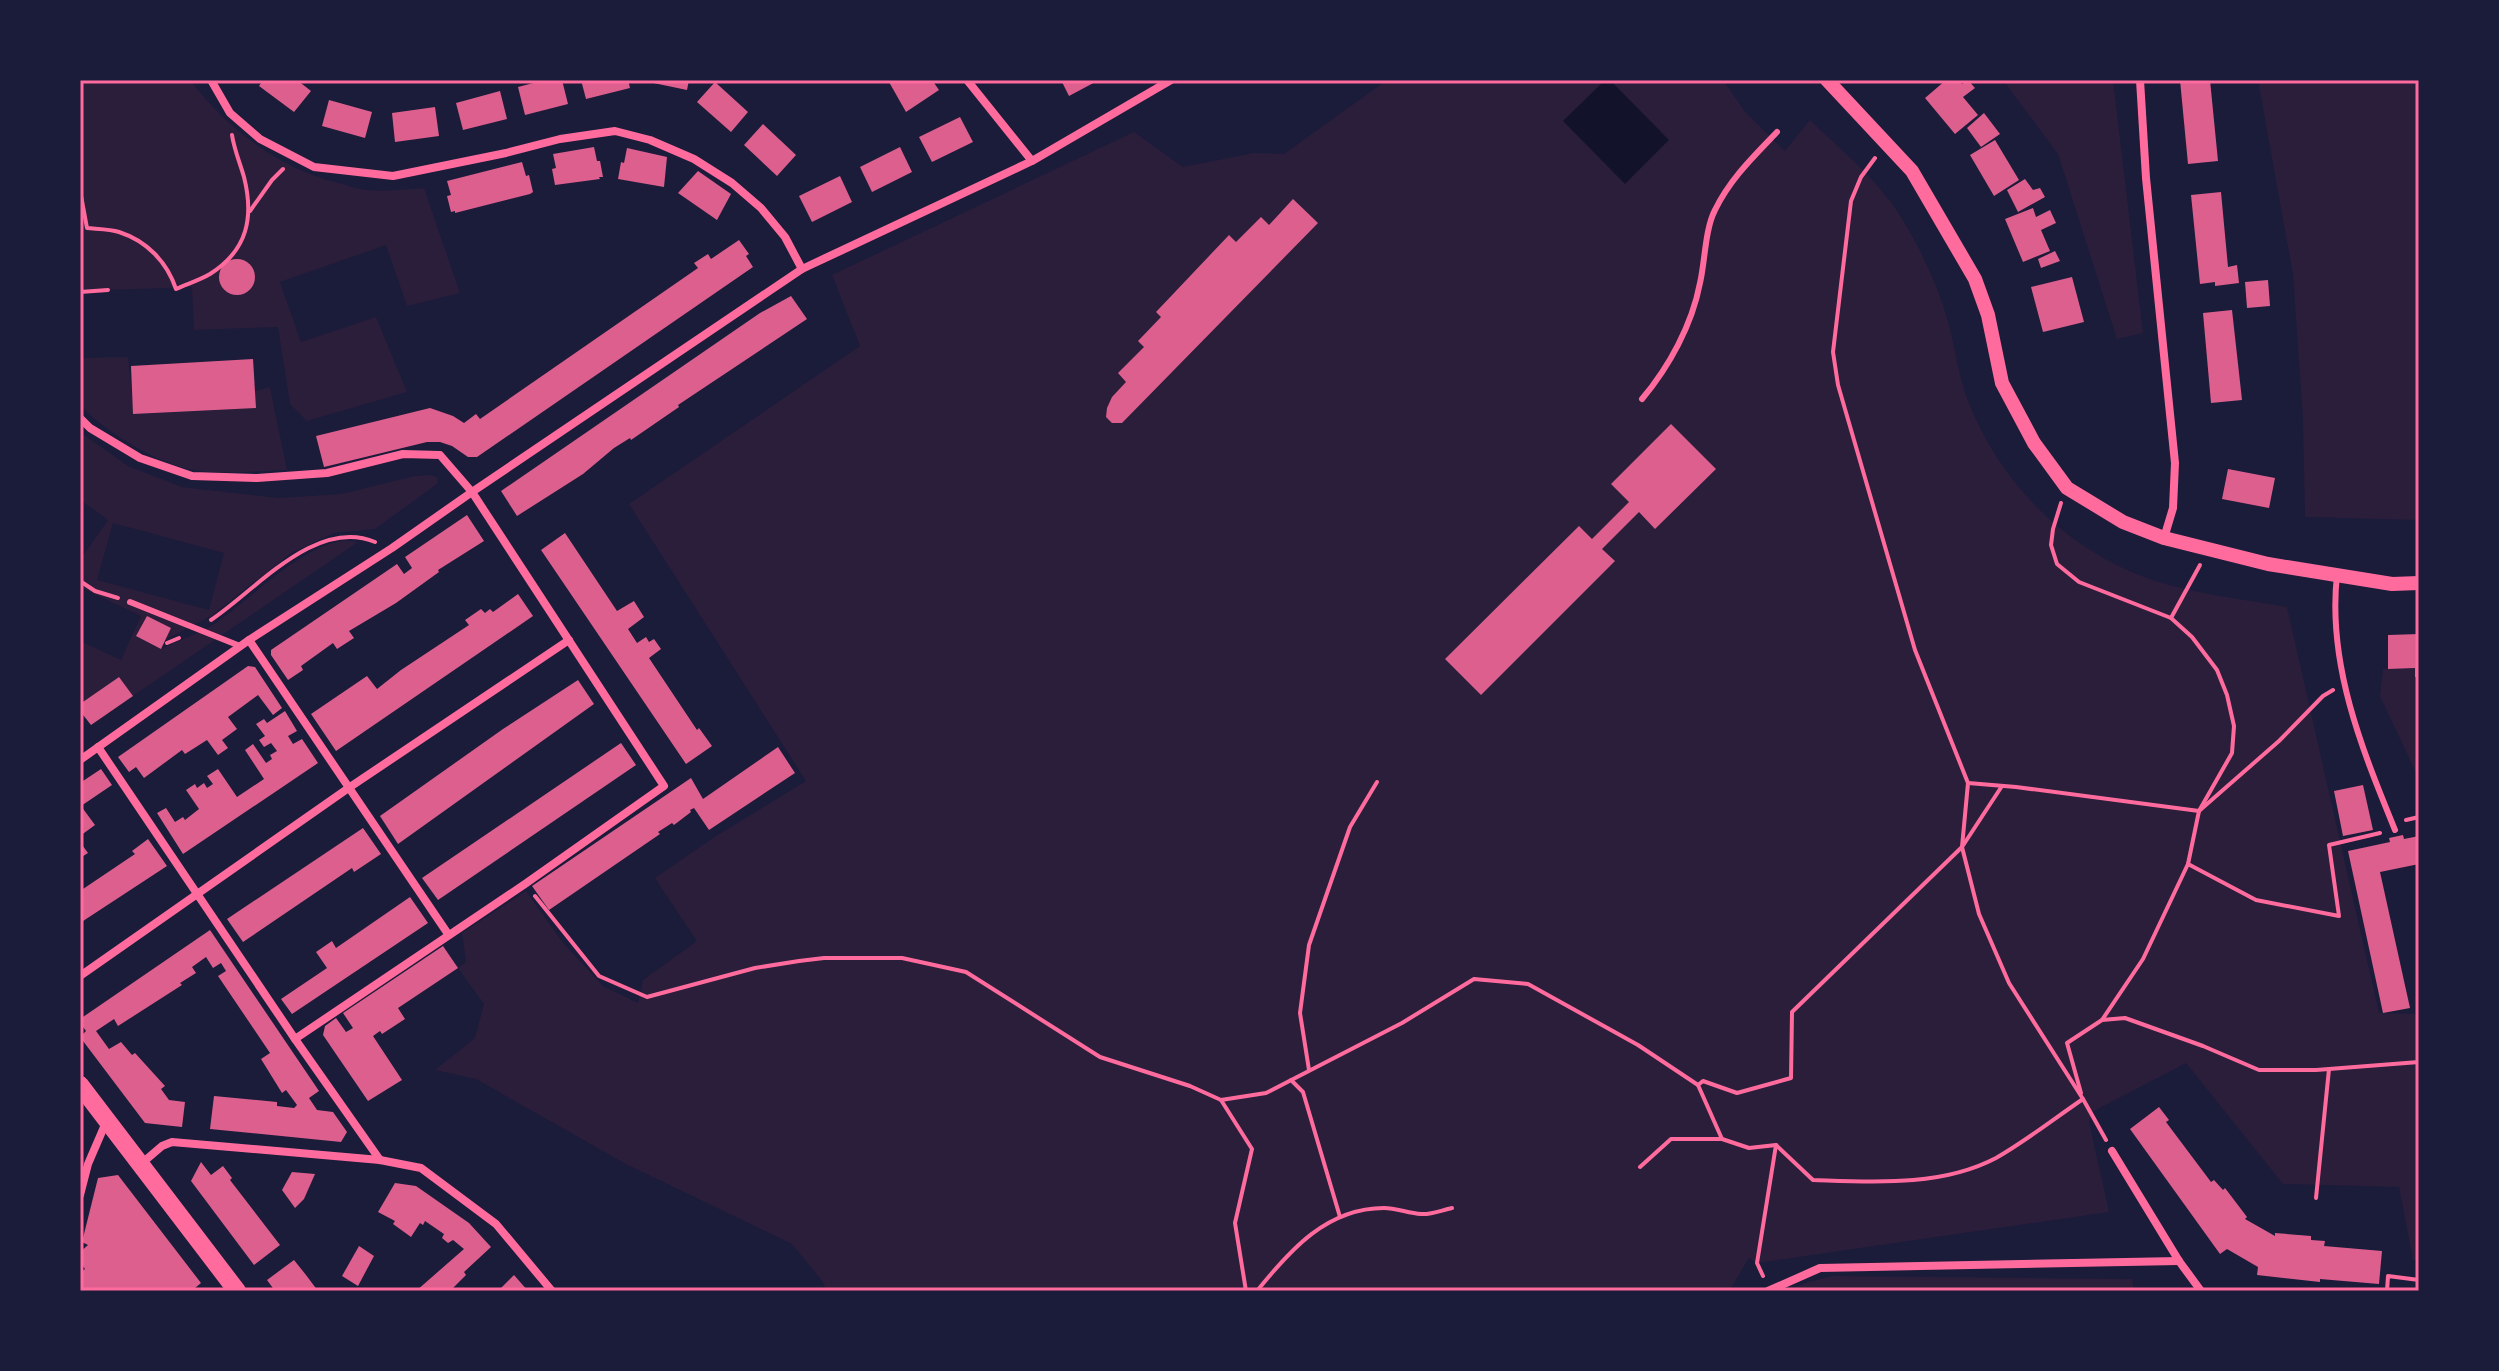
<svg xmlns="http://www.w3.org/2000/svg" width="2499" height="1371" font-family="'DejaVu Sans',sans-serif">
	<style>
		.green { fill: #2a1e3b; fill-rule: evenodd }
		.water { fill: #12122b }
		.building { fill: #dd5f8e }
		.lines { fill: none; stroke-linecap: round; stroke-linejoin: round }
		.path { stroke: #ff6b9d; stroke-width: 4 }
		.service { stroke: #ff6b9d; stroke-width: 6 }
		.minor { stroke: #ff6b9d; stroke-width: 8 }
		.tertiary { stroke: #ff6b9d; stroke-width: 14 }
		.primary { stroke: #ff6b9d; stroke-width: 18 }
		.neatline { fill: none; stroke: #ff6b9d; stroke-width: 3 }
	</style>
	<rect width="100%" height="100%" fill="#1b1b3a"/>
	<g class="green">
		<path d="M 80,80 L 190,80 C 228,129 278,168 339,183 C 349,186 359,190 369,190 C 387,192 406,189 424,188 L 460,293 L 407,306 L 386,245 L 280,282 L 301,342 L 376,317 L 407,392 L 307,421 L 290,404 L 278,327 L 194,330 L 192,287 L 80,291 Z"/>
		<path d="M 1387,80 L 1723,80 L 1746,113 L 1785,151 L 1810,120 C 1843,152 1881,182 1904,222 C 1923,253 1938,287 1948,321 C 1955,346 1958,374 1967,398 C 1999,482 2065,549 2150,579 C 2193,594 2242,599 2287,607 L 2379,1013 L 2419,1014 L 2419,1261 L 2413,1260 L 2399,1187 L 2283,1184 L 2186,1063 L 2092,1112 L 2089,1122 L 2109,1212 L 1757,1263 L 1749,1258 L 1729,1291 L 826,1291 L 823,1282 L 792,1244 L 626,1164 L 476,1079 L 435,1070 L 475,1038 L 484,1004 L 458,968 L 466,962 L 462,933 L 526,891 L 563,943 L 603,986 L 638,1003 L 643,980 L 697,941 L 655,878 L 713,838 L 806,781 L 629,504 L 860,346 L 832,275 L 1134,132 L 1183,167 L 1254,153 L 1284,154 Z"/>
		<polygon points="2003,80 2113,80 2143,333 2117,339 2058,154"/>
		<polygon points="2258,80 2419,80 2419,520 2305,517 2303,420 2293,275"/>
		<path d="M 128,357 L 134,414 L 255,408 L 255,391 L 270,387 L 287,470 C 257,471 223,475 193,470 C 158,464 104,431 80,405 L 80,358 Z"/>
		<path d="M 80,432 L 128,466 L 182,487 L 278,498 L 341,494 L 415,476 L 431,475 L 438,478 L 437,484 L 375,529 L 334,533 L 291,553 L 211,616 L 165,640 L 171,628 L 147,616 L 136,636 L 161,649 C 177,641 196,635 211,626 C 247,604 314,530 358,542 L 133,696 L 118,677 L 80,704 L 80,641 L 121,660 L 141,616 L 80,587 L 80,560 L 108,520 L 80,500 ZM 113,523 L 224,553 L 209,610 L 97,580 Z"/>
		<polygon points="2415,668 2415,677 2419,677 2419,779 2380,696 2383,669"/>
		<polygon points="1832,1276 2132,1279 2134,1291 1787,1291 1805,1283"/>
	</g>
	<polygon class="water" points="1605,80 1610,80 1669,140 1625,184 1563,121"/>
	<g class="building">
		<polygon points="263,80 297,80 311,91 294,112 259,86"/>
		<polygon points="545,80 562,80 568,104 525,115 518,87"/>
		<polygon points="581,80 628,80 630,88 586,99"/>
		<polygon points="639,80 689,80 687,90"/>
		<polygon points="892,80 932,80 939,90 906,112 889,82"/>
		<polygon points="1061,80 1099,80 1069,96"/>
		<polygon points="1946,80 1959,80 1962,84 1968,80 1975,88 1963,97 1978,115 1955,134 1925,98"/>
		<polygon points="2180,80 2210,80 2218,161 2188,164"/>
		<polygon points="715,82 748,112 731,132 697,102"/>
		<polygon points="500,91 507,119 463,130 456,103"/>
		<polygon points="329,100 372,112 365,138 322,126"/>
		<polygon points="435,107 439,136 395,142 392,113"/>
		<polygon points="1984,113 2000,134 1981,147 1967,128"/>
		<polygon points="960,117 973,142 932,162 919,137"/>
		<polygon points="763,124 796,155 777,176 744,145"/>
		<polygon points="1995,140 2019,180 1994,196 1970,155"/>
		<polygon points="594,147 597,161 600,161 603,177 599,177 600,179 555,185 552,169 556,168 553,154"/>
		<polygon points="900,147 912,172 872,192 860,167"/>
		<polygon points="627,148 667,157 664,187 618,179 621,162 624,163"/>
		<polygon points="522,162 526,176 529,175 533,192 530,194 455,213 455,211 451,212 447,196 451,195 447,181"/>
		<polygon points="698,171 731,194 717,220 678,193"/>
		<polygon points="840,176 852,202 812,222 799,196"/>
		<polygon points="2025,179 2033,190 2040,188 2045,197 2018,212 2007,190"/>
		<polygon points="2221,192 2228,267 2237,265 2239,283 2215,286 2215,282 2200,284 2191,195"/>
		<polygon points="1293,199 1318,223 1122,423 1112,423 1106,417 1107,408 1112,397 1126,382 1118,373 1144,347 1138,341 1161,317 1156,312 1229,235 1236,242 1261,217 1269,225"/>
		<polygon points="2033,208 2036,217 2050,210 2056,223 2041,230 2050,251 2023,262 2005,219"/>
		<polygon points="739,240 749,254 746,256 753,267 477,457 468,457 452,446 440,442 427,442 324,467 316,436 430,408 453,416 464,423 476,414 480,419 698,268 694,263 708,254 711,259"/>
		<polygon points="2055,251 2060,261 2041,268 2038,259"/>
		<circle cx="237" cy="277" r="18"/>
		<polygon points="2072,277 2084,322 2043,332 2031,287"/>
		<polygon points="2268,280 2270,306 2247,308 2245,282"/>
		<polygon points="791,296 807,319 678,405 679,407 631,440 630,438 614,448 583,474 517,516 501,491 760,313"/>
		<polygon points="2232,310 2242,400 2211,403 2203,313"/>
		<polygon points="253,359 256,408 133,414 131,366"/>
		<polygon points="1671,424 1716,469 1655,529 1639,512 1602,549 1615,561 1481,695 1445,659 1579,526 1592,539 1629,502 1611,484"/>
		<polygon points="2228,469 2275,478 2269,508 2222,499"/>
		<polygon points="467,515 484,541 438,570 439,572 396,603 349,631 354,638 337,649 333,643 301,666 303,670 288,680 271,655 271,650 397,564 404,574 412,568 405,557"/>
		<polygon points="565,533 617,611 634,601 644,617 628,629 637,643 646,637 649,642 654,639 661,649 649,658 697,730 699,728 712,746 686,764 541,550"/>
		<polygon points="518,594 533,616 336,751 311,714 367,676 377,689 401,670 469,625 465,620 481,609 485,613 490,609 493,612"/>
		<polygon points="147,616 171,628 161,649 136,636"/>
		<polygon points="2419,634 2419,677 2415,677 2415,668 2388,669 2388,635"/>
		<polygon points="248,666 255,667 282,708 273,715 258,695 228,717 237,729 222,740 228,748 218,755 207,740 185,754 182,750 144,778 136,767 129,772 118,757"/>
		<polygon points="119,677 133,696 91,725 80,711 80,704"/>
		<polygon points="578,680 594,704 398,844 380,816 503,729"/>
		<polygon points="285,711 297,731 288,736 293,744 302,739 318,763 183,854 157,813 166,808 175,822 183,817 185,820 199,809 186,790 195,784 197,788 204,783 207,788 213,784 207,776 218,769 237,797 264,779 245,750 253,744 266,763 272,759 270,755 277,751 271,743 264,747 259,740 265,736 256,724 264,719 267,723"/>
		<polygon points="621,743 636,765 438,900 422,878"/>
		<polygon points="778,747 795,773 709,830 694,808 690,810 691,812 674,825 672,823 658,832 660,834 549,910 532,886 691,778 703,799"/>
		<polygon points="101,769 112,785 81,806 95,825 80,836 80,783"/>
		<polygon points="2363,785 2373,830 2343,836 2334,791"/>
		<polygon points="363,828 381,854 354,872 352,868 243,942 227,919"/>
		<polygon points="2403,835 2404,839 2419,836 2419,864 2380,872 2410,1008 2383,1013 2348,851 2390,842 2389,838"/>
		<polygon points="148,839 167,866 80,923 80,891 135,854 132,851"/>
		<polygon points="80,842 88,853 80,858"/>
		<polygon points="410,897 428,923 292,1014 281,999 327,968 316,952 332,941 336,948"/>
		<polygon points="210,930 319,1091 309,1098 317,1110 333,1112 347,1132 341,1142 210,1129 214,1096 277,1102 277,1106 294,1108 297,1105 286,1090 282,1093 261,1059 270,1053 218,976 226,971 221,963 213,968 206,957 192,967 196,973 180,983 182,985 118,1026 114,1019 96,1031 109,1049 121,1042 132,1055 135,1053 165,1086 161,1089 169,1100 185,1102 182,1127 145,1123 80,1037 86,1031 80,1023 80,1019"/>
		<polygon points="443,946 458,968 398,1008 405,1019 382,1034 380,1031 373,1036 402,1080 368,1101 323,1035 325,1026 336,1018 346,1032 353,1028 343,1013"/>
		<polygon points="2159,1107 2169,1120 2166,1122 2211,1182 2214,1180 2223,1190 2225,1188 2247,1217 2245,1219 2275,1236 2275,1233 2311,1236 2311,1240 2325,1241 2324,1246 2382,1251 2379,1284 2320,1279 2320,1282 2257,1275 2258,1267 2227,1249 2220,1254 2130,1129"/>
		<polygon points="201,1162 211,1175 223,1166 232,1178 230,1180 280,1245 254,1265 191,1181"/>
		<polygon points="292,1172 315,1174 304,1199 295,1208 282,1190"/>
		<polygon points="118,1175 201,1283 195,1288 198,1291 85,1291 80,1284 80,1273 85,1269 80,1262 80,1252 88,1245 82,1242 98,1178"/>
		<polygon points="395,1183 416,1186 469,1223 491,1247 464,1272 466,1275 450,1291 416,1291 464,1249 453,1240 448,1243 442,1238 444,1234 425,1221 423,1225 420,1223 411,1237 393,1224 395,1221 378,1212"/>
		<polygon points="359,1246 374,1256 358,1286 342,1276"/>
		<polygon points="294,1260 306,1275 318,1291 275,1291 267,1280"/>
		<polygon points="514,1275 528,1291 498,1291"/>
	</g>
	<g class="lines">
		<g class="path">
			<polyline points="1875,158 1861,177 1851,201 1833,352 1838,385 1915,650 1968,783 1962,847 1979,914 2009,983 2083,1099 2106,1140"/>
			<path d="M 80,190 L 87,228 C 97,229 110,229 119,232 C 147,241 167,262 176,289 C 187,284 200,280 210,274 C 248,250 254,217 244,177 C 240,163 234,149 232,135"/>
			<polyline points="250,211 272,180 283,169"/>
			<polyline points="80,292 108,290"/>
			<polyline points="2061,503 2053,529 2051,545 2057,564 2079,582 2171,618 2192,637 2217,670 2227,695 2234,726 2232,753 2199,811 2188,864 2143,959 2102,1020 2067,1043 2081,1093"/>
			<polyline points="80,581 95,591 118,598"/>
			<polyline points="2171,618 2200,565"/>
			<path d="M 211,620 C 256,590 316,517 375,542"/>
			<polyline points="167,643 179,638"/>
			<polyline points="1968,783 2016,787 2199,811 2279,741 2323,696 2333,690"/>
			<polyline points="2406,820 2419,817"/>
			<polyline points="2188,864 2256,900 2339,916 2329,845 2380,833"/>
			<polyline points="535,896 599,976 647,997 755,968 799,961 824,958 902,958 966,972 1100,1057 1190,1086 1221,1100 1266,1093 1402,1023 1474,979 1528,984 1638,1045 1698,1085 1722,1139 1671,1139 1640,1167"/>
			<polyline points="2102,1020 2125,1018 2203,1046 2259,1070 2316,1070 2419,1062"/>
			<polyline points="1309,1070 1300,1013 1309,945 1350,827 1377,782"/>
			<polyline points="1291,1080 1303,1092 1340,1217"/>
			<polyline points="1698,1085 1703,1081 1737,1093 1791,1078 1792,1012 1962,847 2002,786"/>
			<polyline points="1221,1100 1252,1149 1235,1223 1246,1291"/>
			<path d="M 1722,1139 L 1749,1148 L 1776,1145 L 1813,1180 C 1873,1182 1941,1187 1996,1158 C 2026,1141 2055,1118 2083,1099"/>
			<polyline points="2316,1198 2329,1069"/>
			<polyline points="1763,1276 1757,1263 1776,1145"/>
			<path d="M 1257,1291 C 1290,1250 1327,1208 1384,1208 C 1396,1208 1408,1213 1421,1214 C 1431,1215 1442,1210 1452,1208"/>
			<polyline points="2387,1291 2388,1276 2419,1280"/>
		</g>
		<g class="service">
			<path d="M 1642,399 C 1669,367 1692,325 1700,283 C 1705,262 1705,229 1715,210 C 1730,179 1754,156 1777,132"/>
			<path d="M 2337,575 C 2327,664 2362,749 2395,830"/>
			<polyline points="130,602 240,646"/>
		</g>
		<g class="minor">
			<polyline points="211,80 230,113 260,139 314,167 393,176 506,153 560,139 615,131 650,140 694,159 732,183 761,208 785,237 802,269"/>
			<polyline points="967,80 1032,161"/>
			<polyline points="2140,80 2146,178 2175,463 2173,508 2164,538"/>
			<polyline points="80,418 90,428 140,458 192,476 257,478 327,473 403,454 440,455 472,492 664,786 525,884 295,1039"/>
			<polyline points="249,640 448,934"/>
			<polyline points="98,747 295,1039 380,1160"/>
			<polyline points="80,760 249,640 392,548 472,492 802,269 1032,161 1171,80"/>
			<polyline points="80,976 350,787 569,640"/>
			<polyline points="2112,1151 2179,1261 2201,1291"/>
			<polyline points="141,1164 162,1146 172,1142 380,1160 421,1168 496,1224 552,1291"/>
			<polyline points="80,1195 88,1164 107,1120"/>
			<polyline points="1768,1291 1820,1268 2179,1261"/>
		</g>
		<polyline class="tertiary" points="1827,80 1912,171 1975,279 1988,315 2002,383 2034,443 2067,488 2123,522 2164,538 2268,564 2392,584 2419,583"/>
		<polyline class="primary" points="80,1085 237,1291"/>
	</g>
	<rect width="2499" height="1371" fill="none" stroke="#1b1b3a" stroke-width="164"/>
	<rect x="82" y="82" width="2335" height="1207" class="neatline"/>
</svg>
